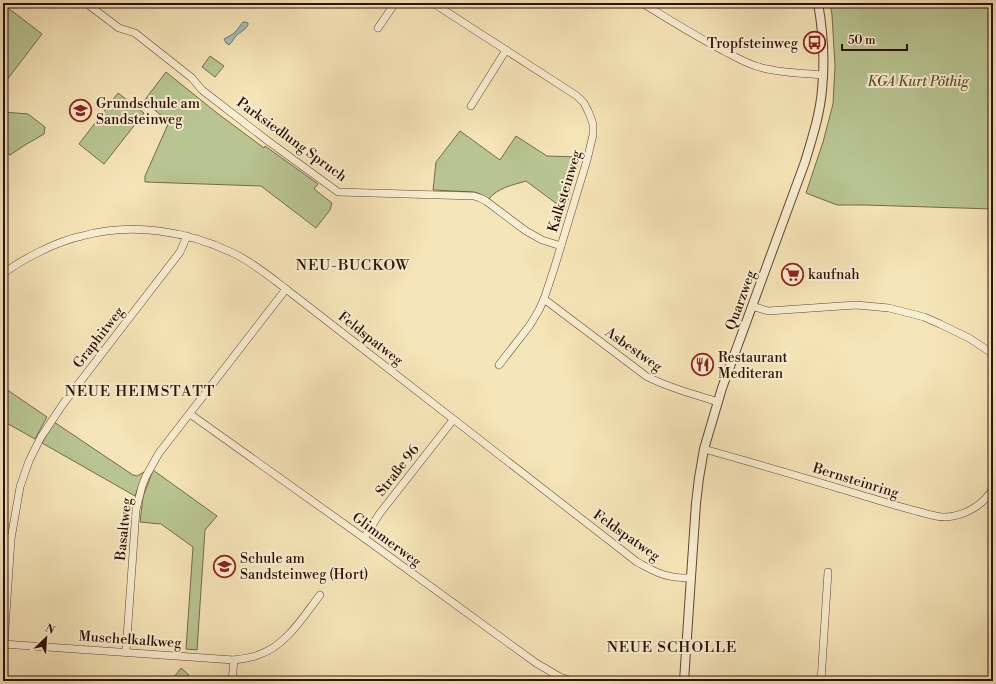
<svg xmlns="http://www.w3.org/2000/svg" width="996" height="684" font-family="'Libre Bodoni',serif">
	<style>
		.green { fill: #b8c592; stroke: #746a4a }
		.water { fill: #a3bcbb; stroke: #757771 }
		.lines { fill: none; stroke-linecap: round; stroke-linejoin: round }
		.minor-casing { stroke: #614430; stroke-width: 8 }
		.tertiary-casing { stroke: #614430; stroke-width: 10 }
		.minor { stroke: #f9eed1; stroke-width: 7 }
		.tertiary { stroke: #f9eed1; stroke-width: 8 }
		.labels { text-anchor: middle; stroke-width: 4; stroke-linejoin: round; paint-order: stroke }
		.poi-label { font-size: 14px; fill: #2f0f03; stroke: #f9eed1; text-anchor: start }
		.park-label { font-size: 14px; font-style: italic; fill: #5f4f35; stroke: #f9eed1 }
		.street-label { font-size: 14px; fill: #2f0f03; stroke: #f9eed1 }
		.neighbourhood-label { font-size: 15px; letter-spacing: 1px; fill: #2f0f03; stroke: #f9eed1 }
	</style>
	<rect width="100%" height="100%" fill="#f6e5b8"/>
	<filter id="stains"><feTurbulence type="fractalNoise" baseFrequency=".005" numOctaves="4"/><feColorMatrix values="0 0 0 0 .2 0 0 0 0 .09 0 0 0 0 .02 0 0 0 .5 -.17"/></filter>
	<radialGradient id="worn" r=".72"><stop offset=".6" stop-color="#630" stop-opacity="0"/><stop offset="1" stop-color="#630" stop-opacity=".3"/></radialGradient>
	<g class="green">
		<polygon points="830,3 993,3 993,209 865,205 837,205 806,193 823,142 833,104 835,66 832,15"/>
		<polygon points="3,4 42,34 3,85"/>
		<polygon points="210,56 224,66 215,77 202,67"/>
		<polygon points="166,72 217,113 264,148 265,146 318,184 314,189 332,203 330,210 316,228 261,186 145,182 145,176 169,122 144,101"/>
		<polygon points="118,93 144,113 104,164 79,144"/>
		<polygon points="3,112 28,114 45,127 44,134 25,145 10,155 3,151"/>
		<path d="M 460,131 L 500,160 L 516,136 L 547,156 L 580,157 L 565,210 L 526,181 C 513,185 497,188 489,199 L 482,195 L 475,192 L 433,190 L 436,162 Z"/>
		<polygon points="3,387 47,417 35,439 3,421"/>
		<polygon points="54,422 133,475 137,476 144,472 135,496 42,443"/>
		<polygon points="153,470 217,516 205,530 197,650 186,649 193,547 161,524 140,522 143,497"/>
		<polygon points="181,668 189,675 184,681 178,681 174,677"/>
	</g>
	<path class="water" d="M 243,22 L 245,22 L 248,23 L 248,25 C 245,31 239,32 235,37 C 233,40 232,42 229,45 L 226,43 L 224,39 L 233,34 L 237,30 Z"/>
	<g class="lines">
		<defs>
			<g id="minor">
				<polyline points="86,3 119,28 135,33 192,78 202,90 268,141 338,192 474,196 480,198 486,201 526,231 542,240 561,246"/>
				<polyline points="433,3 577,96 584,103 589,113 593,124 593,135 587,160 554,269 544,299 539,310 530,325 499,365"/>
				<path d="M 642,3 C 670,20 698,38 728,53 C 737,58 748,64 759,67 C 779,73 802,73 823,75"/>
				<polyline points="378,28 395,3"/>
				<polyline points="471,106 506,50"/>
				<path d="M 3,274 C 14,265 27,258 39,252 C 53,245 67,239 82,236 C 132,222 187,231 233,253 C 252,262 269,276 286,289 L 637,562 C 647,567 657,574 669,576 C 676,578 684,578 691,578"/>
				<path d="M 544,299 L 646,376 C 668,388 694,394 718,402"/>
				<polyline points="752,306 768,311 856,305 889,308 924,317 940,324 969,338 993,354"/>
				<polyline points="190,414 364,538 536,663 560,677 572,681"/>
				<path d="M 704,449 C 757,464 809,479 861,495 C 881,501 900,507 920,512 C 928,514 937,517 946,517 C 965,516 985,504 993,488"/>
				<polyline points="364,538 380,513 453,420"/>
				<path d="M 3,644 L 234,660 C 242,659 251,658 258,655 C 286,646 303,617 320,595"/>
				<polyline points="4,644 11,539 20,487 29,461 41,437 63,404 180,252 187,236"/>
				<polyline points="126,652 136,510 142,486 146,476 159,453 286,289"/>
				<polyline points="232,681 234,660"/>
				<polyline points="821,681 828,572"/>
			</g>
			<path id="tertiary" d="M 684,681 L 696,503 L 699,478 L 704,449 L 722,388 L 805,162 C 812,139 820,114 822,90 C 825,61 823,31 818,3"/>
		</defs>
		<use href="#minor" class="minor-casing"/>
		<use href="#tertiary" class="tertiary-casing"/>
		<use href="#minor" class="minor"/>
		<use href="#tertiary" class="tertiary"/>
	</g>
	<defs>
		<symbol id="bus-ring" viewBox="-11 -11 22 22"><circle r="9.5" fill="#f9eed1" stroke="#8f2418" stroke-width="1.5"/><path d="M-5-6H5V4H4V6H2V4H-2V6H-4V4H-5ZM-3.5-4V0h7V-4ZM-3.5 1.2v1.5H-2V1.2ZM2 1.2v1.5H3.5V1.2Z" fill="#8f2418"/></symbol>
		<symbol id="school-ring" viewBox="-11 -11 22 22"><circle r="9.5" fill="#f9eed1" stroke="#8f2418" stroke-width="1.5"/><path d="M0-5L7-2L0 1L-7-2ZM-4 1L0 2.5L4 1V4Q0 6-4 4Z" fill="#8f2418"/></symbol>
		<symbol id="supermarket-ring" viewBox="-11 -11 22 22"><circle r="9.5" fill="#f9eed1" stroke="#8f2418" stroke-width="1.5"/><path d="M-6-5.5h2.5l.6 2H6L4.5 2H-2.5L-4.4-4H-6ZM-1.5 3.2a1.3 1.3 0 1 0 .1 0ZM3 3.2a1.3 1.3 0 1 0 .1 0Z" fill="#8f2418"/></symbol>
		<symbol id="restaurant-ring" viewBox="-11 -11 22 22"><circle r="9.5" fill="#f9eed1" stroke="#8f2418" stroke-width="1.5"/><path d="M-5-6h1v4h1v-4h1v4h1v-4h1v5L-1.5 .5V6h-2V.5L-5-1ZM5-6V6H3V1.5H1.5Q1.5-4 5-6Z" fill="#8f2418"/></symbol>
	</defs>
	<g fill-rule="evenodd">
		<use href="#bus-ring" x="802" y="30" width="25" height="25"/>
		<use href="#school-ring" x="68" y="98" width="25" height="25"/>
		<use href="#supermarket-ring" x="780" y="262" width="25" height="25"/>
		<use href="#restaurant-ring" x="690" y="352" width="25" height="25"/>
		<use href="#school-ring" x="212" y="554" width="25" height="25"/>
	</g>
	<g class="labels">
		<g class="poi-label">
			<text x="798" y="48" text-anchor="end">Tropfsteinweg</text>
			<text x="96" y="108">Grundschule am<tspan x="96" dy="16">Sandsteinweg</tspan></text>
			<text x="808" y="279">kaufnah</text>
			<text x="718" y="362">Restaurant<tspan x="718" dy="16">Mediteran</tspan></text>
			<text x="240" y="563">Schule am<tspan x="240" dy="16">Sandsteinweg (Hort)</tspan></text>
		</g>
		<g class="park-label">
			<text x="918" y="86">KGA Kurt Pöthig</text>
		</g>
		<g class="street-label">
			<text transform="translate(292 139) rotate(36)" y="5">Parksiedlung Spruch</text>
			<text transform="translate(564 191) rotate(-73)" y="5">Kalksteinweg</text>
			<text transform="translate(740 300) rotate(-70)" y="5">Quarzweg</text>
			<text transform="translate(98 337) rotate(-52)" y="5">Graphitweg</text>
			<text transform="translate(371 338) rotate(38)" y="5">Feldspatweg</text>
			<text transform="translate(634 349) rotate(35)" y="5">Asbestweg</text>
			<text transform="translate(397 470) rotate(-52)" y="5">Straße 96</text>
			<text transform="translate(856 480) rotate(17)" y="5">Bernsteinring</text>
			<text transform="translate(123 529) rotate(-84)" y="5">Basaltweg</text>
			<text transform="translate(627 535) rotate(35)" y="5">Feldspatweg</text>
			<text transform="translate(387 539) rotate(36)" y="5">Glimmerweg</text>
			<text transform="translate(130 639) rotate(4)" y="5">Muschelkalkweg</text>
		</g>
		<g class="neighbourhood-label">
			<text x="353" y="270">NEU-BUCKOW</text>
			<text x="140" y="396">NEUE HEIMSTATT</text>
			<text x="672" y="652">NEUE SCHOLLE</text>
		</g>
	</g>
	<rect width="996" height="684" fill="none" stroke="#f6e5b8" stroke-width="16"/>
	<rect x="4" y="4" width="988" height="676" fill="none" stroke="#2f0f03" stroke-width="2"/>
	<rect x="8" y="8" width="980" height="668" fill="none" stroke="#2f0f03"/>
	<g transform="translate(46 638) rotate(25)" stroke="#f9eed1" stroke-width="3" paint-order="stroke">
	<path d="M0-3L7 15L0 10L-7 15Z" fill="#2f0f03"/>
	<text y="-6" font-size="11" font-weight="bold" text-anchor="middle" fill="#2f0f03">N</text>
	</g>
	<path d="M842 44v6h65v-6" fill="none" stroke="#2f0f03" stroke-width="2"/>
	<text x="848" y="44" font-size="12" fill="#2f0f03" stroke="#f9eed1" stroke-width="3" paint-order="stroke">50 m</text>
	<rect width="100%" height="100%" filter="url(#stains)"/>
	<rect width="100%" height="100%" fill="url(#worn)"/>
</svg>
